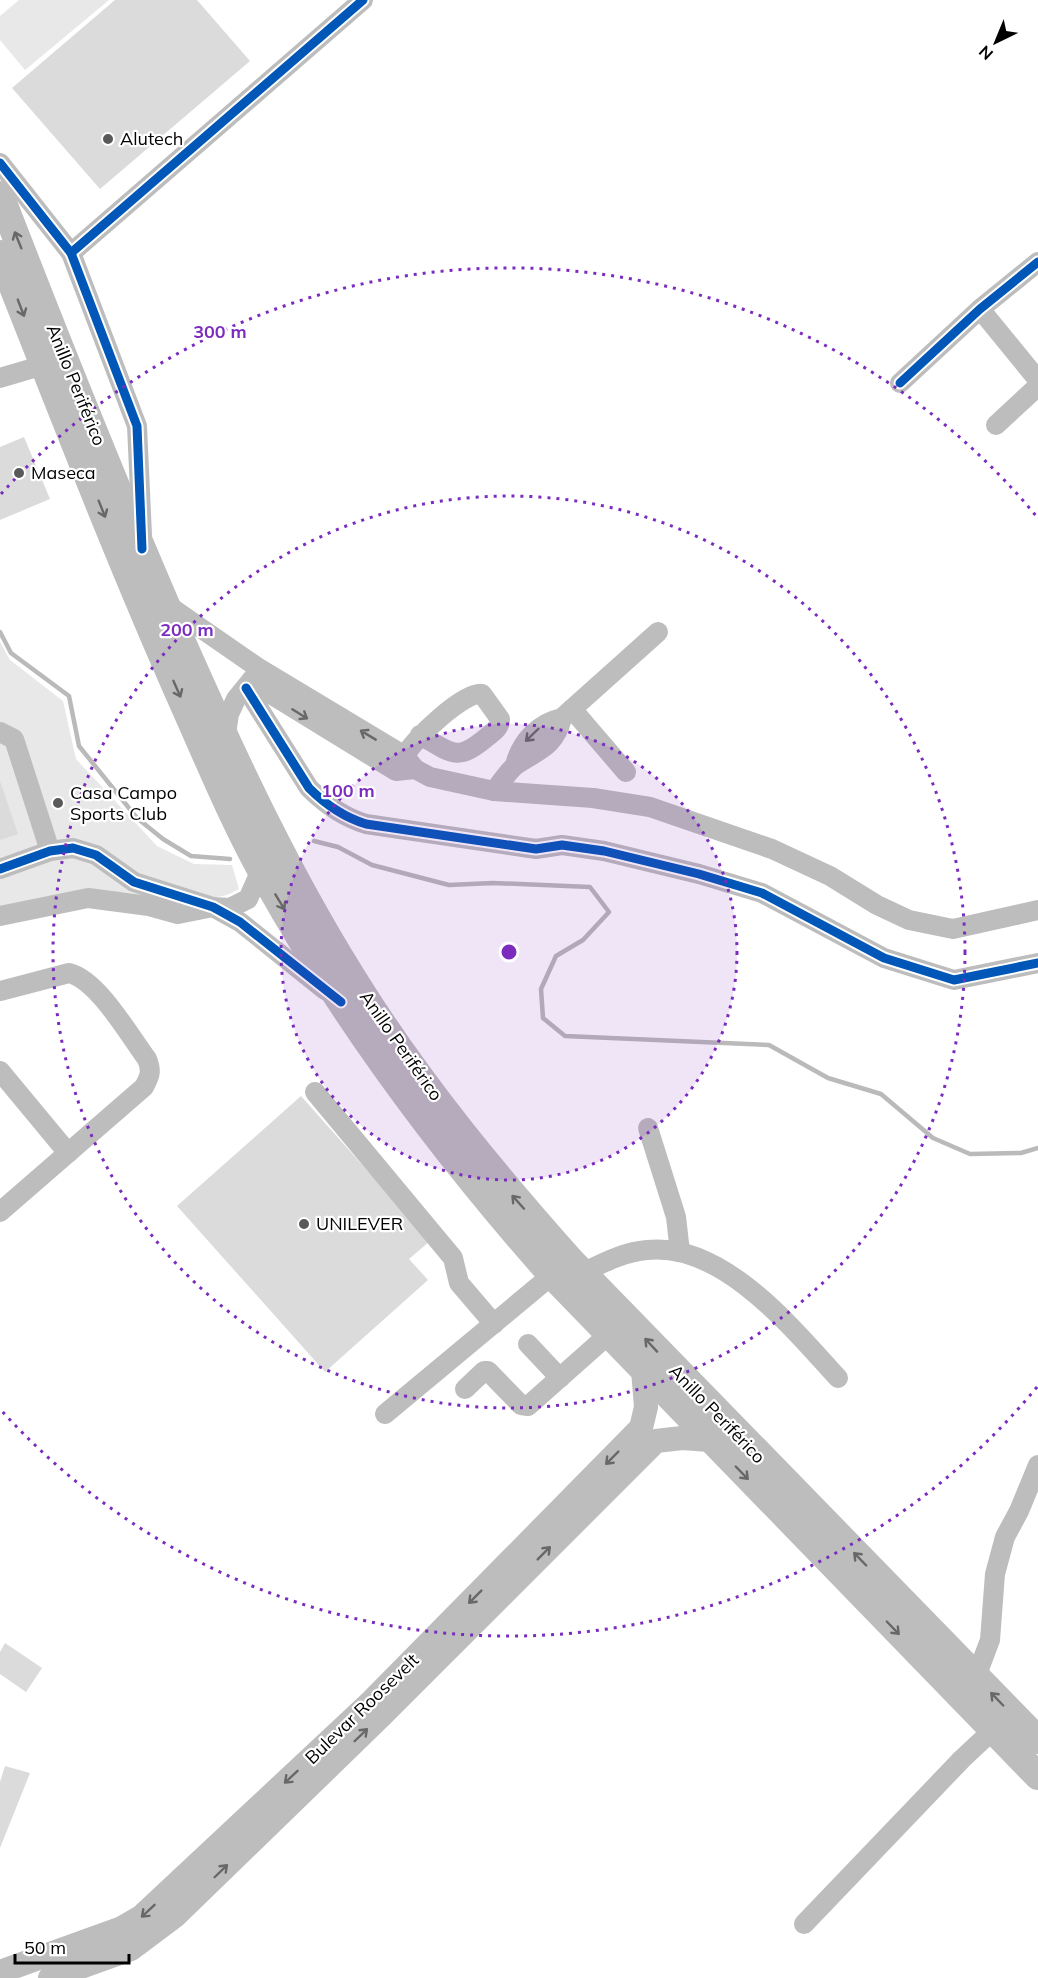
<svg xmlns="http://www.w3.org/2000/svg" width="1038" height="1978" font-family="Mulish,sans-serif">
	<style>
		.green { fill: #e8e8e8 }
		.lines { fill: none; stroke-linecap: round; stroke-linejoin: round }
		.stream { stroke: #bababa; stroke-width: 4.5 }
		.building { fill: #dbdbdb }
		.minor { stroke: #bdbdbd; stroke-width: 20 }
		.major { stroke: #bdbdbd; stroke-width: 24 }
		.highway { stroke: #bdbdbd; stroke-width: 28 }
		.cycleway-casing { stroke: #fff; stroke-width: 13 }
		.cycleway { stroke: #0057b8; stroke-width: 9 }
		.oneway { stroke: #686868 }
		.ring { fill: none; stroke: #7b2cbf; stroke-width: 3; stroke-dasharray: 3 6 }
		.poi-dot { fill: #595959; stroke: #fff; stroke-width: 2 }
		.labels { text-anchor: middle; stroke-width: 4.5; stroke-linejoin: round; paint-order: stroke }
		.poi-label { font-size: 18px; fill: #000; stroke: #fff; text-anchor: start }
		.street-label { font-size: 18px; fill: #000; stroke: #fff }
		.centre { fill: #7b2cbf; stroke: #fff; stroke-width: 3 }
		.ring-label { font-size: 18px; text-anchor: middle; font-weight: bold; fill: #7b2cbf; stroke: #fff; stroke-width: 4.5; stroke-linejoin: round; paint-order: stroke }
	</style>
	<rect width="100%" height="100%" fill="#fff"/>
	<g class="green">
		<polygon points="19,0 109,0 25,70 0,40 0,16"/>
		<polygon points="0,642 10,660 63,701 76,759 157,846 194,864 232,865 239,889 227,895 180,905 131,893 86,890 0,907"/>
	</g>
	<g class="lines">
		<g class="stream">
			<polyline points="0,632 11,653 69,696 79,746 137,818 163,839 191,856 230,859"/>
			<polyline points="314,841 338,847 372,865 449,885 493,883 590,887 609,912 583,940 556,956 541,989 543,1018 565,1036 769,1045 828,1078 881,1094 933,1138 970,1154 1021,1153 1038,1148"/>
		</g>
	</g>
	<g class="building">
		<polygon points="115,0 197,0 250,61 100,189 12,88"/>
		<polygon points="24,437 50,499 0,520 0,447"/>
		<polygon points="0,781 18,834 0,840"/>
		<polygon points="301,1096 430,1241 409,1259 428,1280 325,1372 177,1206"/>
		<polygon points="5,1643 42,1668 26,1692 0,1674 0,1652"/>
		<polygon points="5,1766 30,1773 0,1848 0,1782"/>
	</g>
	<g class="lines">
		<g class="minor">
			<polyline points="0,163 71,253 137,426 142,535"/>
			<polyline points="71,253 363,0"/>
			<polyline points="980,309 1038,380"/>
			<polyline points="0,378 44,365"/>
			<polyline points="900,383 980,309 1038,262"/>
			<polyline points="996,425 1038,386"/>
			<polyline points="166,604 257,667 405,756 415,769"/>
			<polyline points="251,682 396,771 415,769 430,777 494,791 593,798 650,807 772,849 830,876 877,905 909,920 953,929 1038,910"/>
			<path d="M 246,688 L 309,788 C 326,805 343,817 366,824 L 536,849 L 562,845 L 604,851 L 699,874 L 762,893 L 884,958 L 954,980 L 1038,963"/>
			<polyline points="572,709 626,772"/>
			<polyline points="0,732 14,739 50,851"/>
			<polyline points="225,740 229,714 236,699 253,678"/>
			<path d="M 405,756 C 412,740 466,690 482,694 L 500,719 C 500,728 494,731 487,737 C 456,763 452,753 420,735"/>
			<path d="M 515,765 C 521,742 538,723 562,718 L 658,632"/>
			<path d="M 494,791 C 501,783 508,771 516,765 C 538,750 555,747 562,718"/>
			<polyline points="0,869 50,851 73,848 96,855 134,882 213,907 240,922 325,990"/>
			<polyline points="0,916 88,898 149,906 178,914 213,907 230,908 248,899 261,870"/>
			<path d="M 0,991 L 69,973 C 98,980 129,1035 147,1059 C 152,1071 150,1076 144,1087 L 0,1212"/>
			<polyline points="0,1071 68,1153"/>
			<polyline points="315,1092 453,1258 459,1283 494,1324"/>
			<polyline points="648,1128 676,1217 680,1252"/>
			<path d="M 582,1273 C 603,1263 623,1252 647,1250 C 723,1242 792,1328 838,1378"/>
			<polyline points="528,1344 560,1378"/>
			<polyline points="465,1389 484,1371 488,1371 521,1405 528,1406 608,1335"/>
			<polyline points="385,1414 552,1275"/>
			<polyline points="976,1677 990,1640 995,1574 1005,1537 1019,1511 1038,1465"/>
			<polyline points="804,1924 962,1759 993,1730"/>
		</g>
		<g class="major">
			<polyline points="0,1972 122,1928 141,1917 372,1701 641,1428 646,1407 643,1370"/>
			<polyline points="50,1978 131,1949 175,1916 382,1715 656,1441 682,1438 710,1440"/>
		</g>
		<g class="highway">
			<path d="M 0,195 C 58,345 118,495 182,642 C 236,764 292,885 364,996 C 424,1090 497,1178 571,1261 L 1038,1740"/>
			<path d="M 0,254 C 60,405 118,557 184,705 C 209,761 232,817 261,870 C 342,1017 441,1150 552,1275 L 1038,1776"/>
		</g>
		<defs>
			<g id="cycleway">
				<polyline points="0,163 71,253 137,426 142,549"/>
				<polyline points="71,253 363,0"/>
				<polyline points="900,383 980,309 1038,262"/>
				<path d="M 246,688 L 309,788 C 326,805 343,817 366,824 L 536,849 L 562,845 L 604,851 L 699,874 L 762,893 L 884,958 L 954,980 L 1038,963"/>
				<polyline points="0,869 50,851 73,848 96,855 134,882 213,907 240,922 341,1002"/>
			</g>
		</defs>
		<use href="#cycleway" class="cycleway-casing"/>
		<use href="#cycleway" class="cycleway"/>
	</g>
	<defs><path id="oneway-shaft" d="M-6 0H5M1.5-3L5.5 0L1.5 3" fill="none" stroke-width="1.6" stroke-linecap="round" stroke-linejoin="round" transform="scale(1.5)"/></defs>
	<g class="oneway">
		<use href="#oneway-shaft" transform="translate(18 240) rotate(-112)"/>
		<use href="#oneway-shaft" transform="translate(21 308) rotate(69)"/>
		<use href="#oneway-shaft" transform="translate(102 509) rotate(68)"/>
		<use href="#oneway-shaft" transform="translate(177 689) rotate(66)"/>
		<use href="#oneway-shaft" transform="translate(300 714) rotate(32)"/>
		<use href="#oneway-shaft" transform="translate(368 735) rotate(-149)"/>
		<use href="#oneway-shaft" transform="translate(532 735) rotate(136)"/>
		<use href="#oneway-shaft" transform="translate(280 902) rotate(59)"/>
		<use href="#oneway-shaft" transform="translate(518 1202) rotate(-132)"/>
		<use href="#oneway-shaft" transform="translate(651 1345) rotate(-133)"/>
		<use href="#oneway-shaft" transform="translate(612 1458) rotate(135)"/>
		<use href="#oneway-shaft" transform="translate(742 1473) rotate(46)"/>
		<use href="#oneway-shaft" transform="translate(544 1553) rotate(-45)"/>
		<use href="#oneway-shaft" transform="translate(860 1559) rotate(-134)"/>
		<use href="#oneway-shaft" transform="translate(475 1597) rotate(135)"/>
		<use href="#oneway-shaft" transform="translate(893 1628) rotate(46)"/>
		<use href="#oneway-shaft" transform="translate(997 1699) rotate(-134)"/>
		<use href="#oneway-shaft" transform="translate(361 1735) rotate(-44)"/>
		<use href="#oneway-shaft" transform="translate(291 1777) rotate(137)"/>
		<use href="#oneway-shaft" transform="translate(221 1871) rotate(-44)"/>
		<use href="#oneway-shaft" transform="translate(148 1911) rotate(137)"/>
	</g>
	<circle cx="509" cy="952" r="228" fill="#7b2cbf" fill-opacity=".12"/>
	<g class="ring">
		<circle cx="509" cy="952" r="228"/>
		<circle cx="509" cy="952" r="456"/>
		<path d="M1037 1387A684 684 0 0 1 1 1410M1 494A684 684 0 0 1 1037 517"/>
	</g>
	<g class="poi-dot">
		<circle cx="108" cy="139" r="6"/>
		<circle cx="19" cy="473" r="6"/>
		<circle cx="58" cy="803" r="6"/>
		<circle cx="304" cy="1224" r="6"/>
	</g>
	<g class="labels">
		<g class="poi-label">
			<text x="120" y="145">Alutech</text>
			<text x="31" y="479">Maseca</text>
			<text x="70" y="799">Casa Campo<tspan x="70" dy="21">Sports Club</tspan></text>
			<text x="316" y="1230">UNILEVER</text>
		</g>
		<g class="street-label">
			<text transform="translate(76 385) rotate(68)" y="6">Anillo Periférico</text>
			<text transform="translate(401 1046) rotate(55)" y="6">Anillo Periférico</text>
			<text transform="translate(717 1414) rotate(46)" y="6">Anillo Periférico</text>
			<text transform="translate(362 1709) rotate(-44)" y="6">Bulevar Roosevelt</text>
		</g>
	</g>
	<circle cx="509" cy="952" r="9" class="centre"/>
	<g class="ring-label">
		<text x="220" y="338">300 m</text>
		<text x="187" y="636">200 m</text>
		<text x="348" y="797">100 m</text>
	</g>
	<g transform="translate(996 42) rotate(223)" stroke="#ffffff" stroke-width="4.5" paint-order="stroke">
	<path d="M0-4.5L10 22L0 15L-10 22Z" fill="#000000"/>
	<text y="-9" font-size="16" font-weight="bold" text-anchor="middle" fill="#000000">N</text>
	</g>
	<path d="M15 1954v9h114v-9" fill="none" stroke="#000000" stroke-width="3"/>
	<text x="24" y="1954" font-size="18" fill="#000000" stroke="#ffffff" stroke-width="4.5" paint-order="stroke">50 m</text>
</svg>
